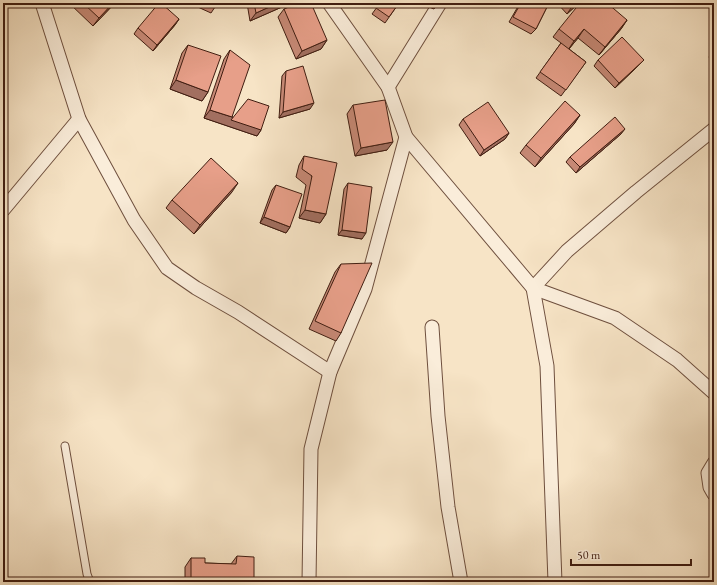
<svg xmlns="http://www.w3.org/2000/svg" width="717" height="585" font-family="'EB Garamond',serif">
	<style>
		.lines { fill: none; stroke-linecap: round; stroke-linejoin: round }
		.lane-casing { stroke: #6e4f3e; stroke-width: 9 }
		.street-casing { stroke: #6e4f3e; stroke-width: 15 }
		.lane { stroke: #faedda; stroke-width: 7 }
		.street { stroke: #faedda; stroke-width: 13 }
		.wall { fill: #c78976; stroke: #401d11 }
		.shaded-wall { fill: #a26f60; stroke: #401d11 }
		.building { fill: #e79f89; stroke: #401d11 }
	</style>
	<rect width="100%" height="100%" fill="#f7e4c6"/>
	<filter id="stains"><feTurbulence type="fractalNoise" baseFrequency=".005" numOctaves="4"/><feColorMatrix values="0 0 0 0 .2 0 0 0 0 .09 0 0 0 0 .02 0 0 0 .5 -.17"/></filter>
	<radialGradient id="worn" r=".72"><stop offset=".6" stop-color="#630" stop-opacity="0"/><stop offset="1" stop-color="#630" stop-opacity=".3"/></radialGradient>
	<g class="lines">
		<defs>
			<polyline id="lane" points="65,446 87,574 90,582"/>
			<g id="street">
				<polyline points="42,3 79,119 134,220 167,268 196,288 238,312 330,372"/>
				<polyline points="329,3 388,87 406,137 533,288 615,318 677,360 714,393"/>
				<polyline points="388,87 440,3"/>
				<polyline points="3,210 79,119"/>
				<polyline points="432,327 438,416 448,507 461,582"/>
				<polyline points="714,463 708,473 710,487 714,494"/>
				<polyline points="309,582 311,449 330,372 365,289 406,137"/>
				<polyline points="555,582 547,366 533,288 567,251 636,192 714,129"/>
			</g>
		</defs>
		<use href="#lane" class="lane-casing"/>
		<use href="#street" class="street-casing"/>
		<use href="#lane" class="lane"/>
		<use href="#street" class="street"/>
	</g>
	<g class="wall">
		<polygon points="69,3 115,3 93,26"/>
		<polygon points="189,3 216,3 215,7 211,13"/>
		<polygon points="247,3 291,3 250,21"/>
		<polygon points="380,3 399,3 385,23 372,14"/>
		<polygon points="520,3 549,3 536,29 531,34 509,22"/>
		<polygon points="557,3 579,3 567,14"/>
		<polygon points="284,9 327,40 321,49 296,59 278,17"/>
		<polygon points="179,19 175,25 153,51 134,34 138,28"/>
		<polygon points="627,20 621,29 599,55 578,38 569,49 586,62 561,96 536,78 561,43 553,37 559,29"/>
		<polygon points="188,45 208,92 202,101 170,89 182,53"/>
		<polygon points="230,50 232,117 261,130 257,136 204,118 224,59"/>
		<polygon points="714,50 714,64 709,57"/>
		<polygon points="598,60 639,65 615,88 594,66"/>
		<polygon points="286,71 310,109 279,118 282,76"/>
		<polygon points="353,105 387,150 355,156 347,114"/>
		<polygon points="580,115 574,124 535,167 520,153 526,145"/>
		<polygon points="463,119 509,133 505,139 480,156 459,125"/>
		<polygon points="621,134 576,173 566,162 570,157"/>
		<polygon points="304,156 326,214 320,223 299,218 306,185 296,177 299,165"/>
		<polygon points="348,183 362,239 338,235 344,189"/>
		<polygon points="276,185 290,227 286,233 260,223 272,190"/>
		<polygon points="232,192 194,234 166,208 172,200"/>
		<polygon points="341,264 341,333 336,341 309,329 335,272"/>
		<polygon points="237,556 254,582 185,582 185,567 191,558 205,563 231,564"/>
	</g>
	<g class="shaded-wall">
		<polygon points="113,3 115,3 93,26 99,18"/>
		<polygon points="278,3 291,3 250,21 256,13"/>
		<polygon points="419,3 438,3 434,9"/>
		<polygon points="576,3 579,3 567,14 571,8"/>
		<polygon points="179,19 175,25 153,51 157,45"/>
		<polygon points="627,20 621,29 599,55 605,47"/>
		<polygon points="584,29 578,38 568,50 574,41"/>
		<polygon points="327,40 321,49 296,59 302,51"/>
		<polygon points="644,60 639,65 615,88 619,83"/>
		<polygon points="176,80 208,92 202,101 170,89"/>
		<polygon points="314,103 310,109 279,118 283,112"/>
		<polygon points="210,110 232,117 261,130 257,136 204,118"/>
		<polygon points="580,115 574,124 535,167 541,158"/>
		<polygon points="625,129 621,134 576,173 580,167"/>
		<polygon points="509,133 505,139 480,156 484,150"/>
		<polygon points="393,142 387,150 355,156 361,148"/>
		<polygon points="238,183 232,192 194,234 200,225"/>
		<polygon points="305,210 326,214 320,223 299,218"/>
		<polygon points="264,217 290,227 286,233 260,223"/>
		<polygon points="342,230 366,233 362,239 338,235"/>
	</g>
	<g class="building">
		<polygon points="83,3 113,3 99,18"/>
		<polygon points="159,3 161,3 179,19 157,45 138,28"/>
		<polygon points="206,3 216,3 215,7"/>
		<polygon points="254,3 278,3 256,13"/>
		<polygon points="299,3 311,3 327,40 302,51 284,9"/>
		<polygon points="380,3 399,3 389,17 376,8"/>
		<polygon points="521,3 549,3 536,29 513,17"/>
		<polygon points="566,3 576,3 571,8"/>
		<polygon points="580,3 607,3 627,20 605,47 584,29 574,41 559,29"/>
		<polygon points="622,37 644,60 619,83 598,60"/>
		<polygon points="561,43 586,62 566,90 540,72"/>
		<polygon points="188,45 221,56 208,92 176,80"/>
		<polygon points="230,50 250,65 232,117 210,110"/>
		<polygon points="303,66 314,103 283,112 286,71"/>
		<polygon points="248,99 269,106 261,130 231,120"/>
		<polygon points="385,100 393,142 361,148 353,105"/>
		<polygon points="565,101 580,115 541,158 526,145"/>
		<polygon points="488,102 509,133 484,150 463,119"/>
		<polygon points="615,117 625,129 580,167 570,157"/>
		<polygon points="304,156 337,163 326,214 305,210 312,176 302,169"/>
		<polygon points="211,158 238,183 200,225 172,200"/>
		<polygon points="348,183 372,187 366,233 342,230"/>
		<polygon points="276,185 302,194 290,227 264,217"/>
		<polygon points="372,263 341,333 315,321 341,264"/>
		<polygon points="237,556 254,557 254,582 236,581 236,582 191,582 191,558 205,558 205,563 236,564"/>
	</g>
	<rect width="717" height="585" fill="none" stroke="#f7e4c6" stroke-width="16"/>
	<rect x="4" y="4" width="709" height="577" fill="none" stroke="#401d11" stroke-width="2"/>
	<rect x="8" y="8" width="701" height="569" fill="none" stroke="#401d11"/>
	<path d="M571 559v6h120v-6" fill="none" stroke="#401d11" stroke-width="2"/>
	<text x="577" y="559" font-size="12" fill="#401d11" stroke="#faedda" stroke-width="3" paint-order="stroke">50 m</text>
	<rect width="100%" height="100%" filter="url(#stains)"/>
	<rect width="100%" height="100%" fill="url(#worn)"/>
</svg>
